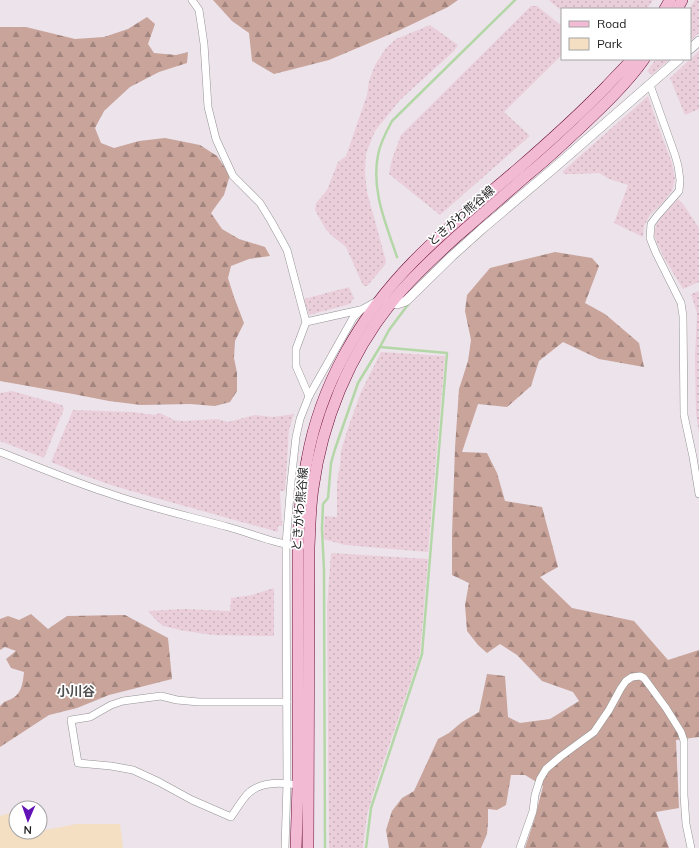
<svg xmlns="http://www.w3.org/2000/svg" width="699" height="848" font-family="Mulish,'Noto Sans JP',sans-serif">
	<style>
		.farmland { fill: url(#farmland-dots) }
		.forest { fill: url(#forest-firs) }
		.park { fill: #f4dfc2 }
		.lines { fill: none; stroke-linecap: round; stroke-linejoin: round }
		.stream { stroke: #b4d7a7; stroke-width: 2.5 }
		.minor-casing { stroke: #939393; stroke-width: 8 }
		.tertiary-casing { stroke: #939393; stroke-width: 10 }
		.secondary-casing { stroke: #680e32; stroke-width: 12 }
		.minor { stroke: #fff; stroke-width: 7 }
		.tertiary { stroke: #fff; stroke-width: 9 }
		.secondary { stroke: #f3bad4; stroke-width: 11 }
		.labels { text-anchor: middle; stroke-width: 3.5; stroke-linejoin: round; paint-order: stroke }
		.street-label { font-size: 12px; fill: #1c1c1c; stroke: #fff }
		.neighbourhood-label { font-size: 13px; font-weight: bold; fill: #4f4f4f; stroke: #fff }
	</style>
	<defs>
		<pattern id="farmland-dots" width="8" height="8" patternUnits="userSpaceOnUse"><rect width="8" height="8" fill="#eacfdb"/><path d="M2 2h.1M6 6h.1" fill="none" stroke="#c8b1bb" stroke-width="1.8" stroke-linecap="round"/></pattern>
		<pattern id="forest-firs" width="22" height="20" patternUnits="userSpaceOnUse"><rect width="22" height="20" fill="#c8a49b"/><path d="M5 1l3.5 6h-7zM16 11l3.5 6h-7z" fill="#a2857e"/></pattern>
	</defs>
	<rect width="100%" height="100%" fill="#ede3eb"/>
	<g class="farmland">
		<polygon points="549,0 653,0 647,9 562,9 562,11 551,2"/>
		<polygon points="695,0 699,0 699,33 690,41 690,9 689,9"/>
		<polygon points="531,6 537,6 562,26 562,55 504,112 530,136 440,215 389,174 392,159 401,135"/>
		<polygon points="430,25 458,45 454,51 400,100 375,131 366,154 365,173 367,192 386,261 385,265 367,286 364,286 362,283 346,247 331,235 325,228 315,210 316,203 327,190 338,162 346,156 367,95 369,81 375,65 386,48 396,39"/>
		<polygon points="699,51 699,109 685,115 670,78"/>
		<polygon points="656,59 670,59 652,75 647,71"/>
		<polygon points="648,96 657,123 672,163 675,179 672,191 662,204 650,215 644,226 643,237 614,223 628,185 609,179 599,173 579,174 565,174 562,172"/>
		<polygon points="678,199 683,204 699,228 699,282 683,289 664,258 657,243 654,235 656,225 660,218"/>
		<polygon points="349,287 354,298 350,304 309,315 304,299"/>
		<polygon points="699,291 699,434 696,413 695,357 697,313 691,294"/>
		<polygon points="381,352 445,356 428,552 345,545 323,539 325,516 337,517 337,483 340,465 341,451 348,428 361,392"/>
		<polygon points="12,391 62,405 64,409 44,458 0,441 0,393"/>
		<polygon points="73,410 133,412 154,415 160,413 174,420 183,421 218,419 228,422 255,415 273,417 294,414 289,430 285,491 280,491 282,526 278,526 278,532 152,497 114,486 83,475 51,462"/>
		<polygon points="331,553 428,559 420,654 375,787 367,815 363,848 329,848 327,606"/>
		<polygon points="274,588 274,636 213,635 185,631 163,626 156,620 148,611 183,609 230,611 231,598 252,595"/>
	</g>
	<g class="forest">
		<polygon points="213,0 458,0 448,7 400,30 329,60 274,74 252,61 249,33 232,21"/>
		<polygon points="147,17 155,24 148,44 154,53 176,55 188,52 187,63 159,72 130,87 104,111 95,128 101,143 114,148 139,141 165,138 200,145 217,156 230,175 224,195 211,213 222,229 239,239 265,247 270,256 249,259 231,266 228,278 234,297 244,323 235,341 234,358 237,373 237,391 230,402 215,406 190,404 141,405 109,401 73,394 0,381 0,27 26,27 75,39 104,37 128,29"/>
		<polygon points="555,252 592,258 599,266 585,303 605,314 639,343 644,367 599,359 563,342 539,361 531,386 507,407 478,404 462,452 487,453 497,473 505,501 542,507 558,567 540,577 572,608 634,621 668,660 699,650 699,737 676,740 679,808 656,812 669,848 525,848 534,821 543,786 525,775 511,775 506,805 497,810 488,809 488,822 487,834 481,848 389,848 386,830 392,811 402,798 414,791 438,739 449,733 462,722 479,712 487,674 505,676 508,717 520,723 550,719 579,701 573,692 542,681 517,655 500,644 487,653 478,645 467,631 465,605 469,583 452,575 452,534 455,448 459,389 468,361 471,340 465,311 467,295 490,268"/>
		<path d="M 31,614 L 48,629 L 67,616 L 125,615 L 168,638 L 172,679 L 109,695 L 77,708 L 49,715 L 0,747 L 0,706 C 7,699 6,702 13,698 C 22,693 23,681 24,672 L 11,668 L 6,659 L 16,651 L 5,647 L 0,650 L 0,619 L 8,616 L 19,620 Z"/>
	</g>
	<polygon class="park" points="16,811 16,832 40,832 40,831 77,824 120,824 123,848 0,848 0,816"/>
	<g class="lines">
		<g class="stream">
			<path d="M 397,257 C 386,224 371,191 378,155 C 380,143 386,132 392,121 L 515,0"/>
			<polyline points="325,848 324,570 322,529 323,504 328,498 331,463 335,449 358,383 380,347 389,330 410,302"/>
			<polyline points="366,848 371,808 422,654 447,353 380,347"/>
		</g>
		<defs>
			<g id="minor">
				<polyline points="192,0 199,10 204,44 208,107 216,139 233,176 260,203 271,221 287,250 306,322 360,310"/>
				<polyline points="650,85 675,155 678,166 680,180 679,191 657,216 651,224 650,238 656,253 681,303 683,316 684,415 693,457 699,494"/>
				<polyline points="306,322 296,349 296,366 309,396"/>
				<path d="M 0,452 C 36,466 71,481 108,493 C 147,507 188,516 228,527 C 251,533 277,545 301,546"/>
				<path d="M 287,702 L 199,702 L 177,700 L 161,696 L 123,701 L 111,705 L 90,717 L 71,720 L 78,763 L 111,766 L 133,770 L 159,782 L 192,800 L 231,817 C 236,810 240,803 245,797 C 257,781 280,782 298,785"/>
				<polyline points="285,848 287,783 286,544 291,482 296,437 300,419 309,396 353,318 361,310 377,301"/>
				<polyline points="520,848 533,811 535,795 540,779 546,769 560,757 594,732 609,710 621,688 626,681 632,677 640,676 644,678 666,708 681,732 684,741 684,795 686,824 691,848"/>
			</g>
			<g id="tertiary">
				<polyline points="690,49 699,41"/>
				<polyline points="385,301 397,304 406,301 452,256 482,229 554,168 679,59"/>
			</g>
			<g id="secondary">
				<polyline points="665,9 670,0"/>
				<polyline points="677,9 682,0"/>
				<path d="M 296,848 L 298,785 L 298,546 C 299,517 301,489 307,460 C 320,386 360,316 413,262 C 446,228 483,199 519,168 C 549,142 579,115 607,86 C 615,77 624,69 632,59"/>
				<path d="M 308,848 L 309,547 C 310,527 310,507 313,488 C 322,422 349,355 391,303 C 410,279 434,257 456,237 C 479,217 503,196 526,176 C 546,160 565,142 583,125 C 605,104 627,83 644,59"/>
			</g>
		</defs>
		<use href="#minor" class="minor-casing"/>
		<use href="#tertiary" class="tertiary-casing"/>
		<use href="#secondary" class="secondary-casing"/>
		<use href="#minor" class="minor"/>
		<use href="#tertiary" class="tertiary"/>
		<use href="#secondary" class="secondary"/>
	</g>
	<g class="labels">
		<g class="street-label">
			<text transform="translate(461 216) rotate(-41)" y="4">ときがわ熊谷線</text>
			<text transform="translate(300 509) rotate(-85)" y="4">ときがわ熊谷線</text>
		</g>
		<g class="neighbourhood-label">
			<text x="76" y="696">小川谷</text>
		</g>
	</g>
	<rect x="561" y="8" width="130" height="52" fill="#ffffff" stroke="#a4a4a4"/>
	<rect x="569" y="21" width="20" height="6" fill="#f3bad4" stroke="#a4a4a4"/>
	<text x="597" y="28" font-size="12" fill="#1c1c1c">Road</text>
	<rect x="569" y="38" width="20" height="12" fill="#f4dfc2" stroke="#a4a4a4"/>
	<text x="597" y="48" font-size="12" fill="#1c1c1c">Park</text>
	<g transform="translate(28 820) rotate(182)"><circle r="19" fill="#ffffff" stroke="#a4a4a4"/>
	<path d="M0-3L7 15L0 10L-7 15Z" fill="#6312b6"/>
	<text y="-6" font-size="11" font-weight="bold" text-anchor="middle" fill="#1c1c1c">N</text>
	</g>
</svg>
